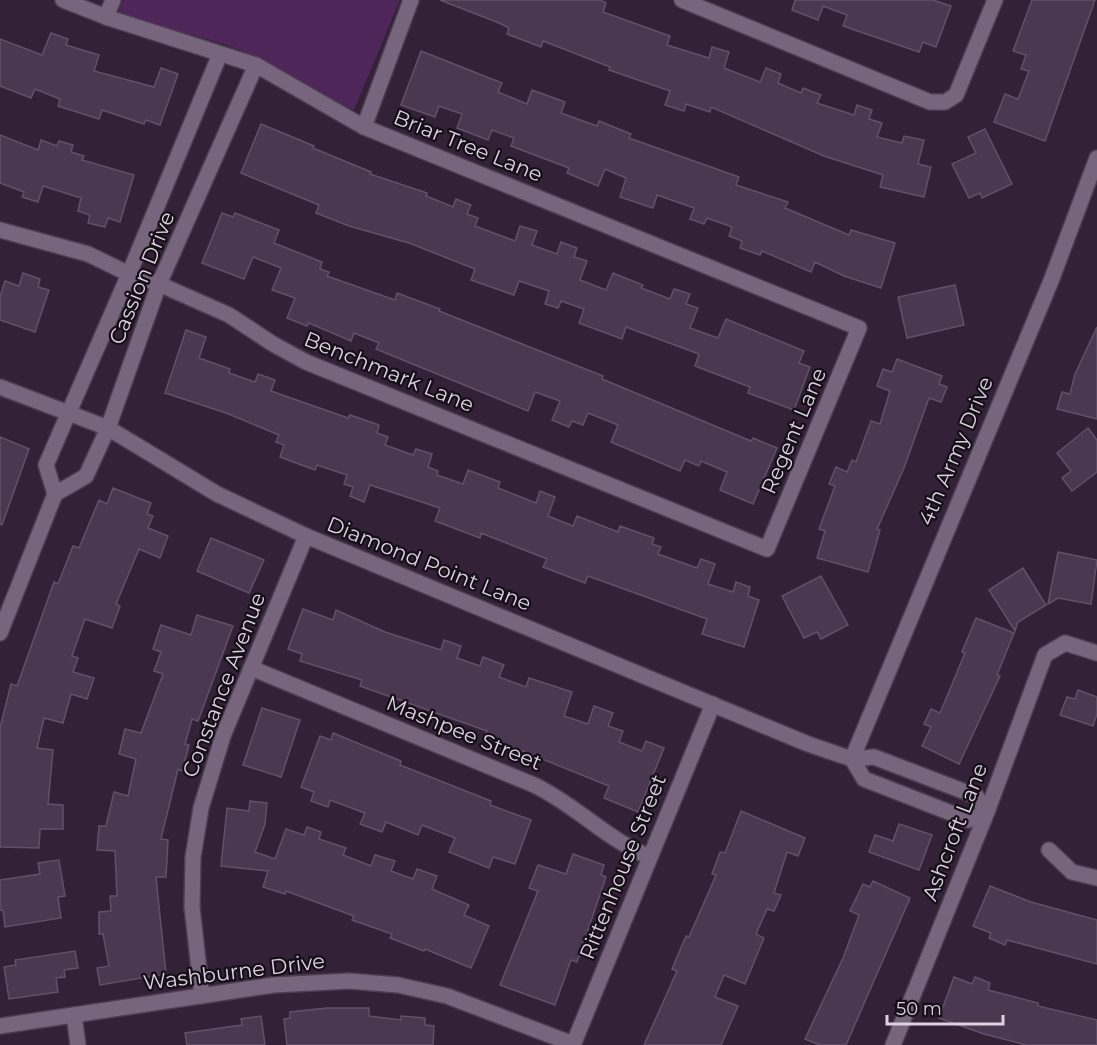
<svg xmlns="http://www.w3.org/2000/svg" width="1097" height="1045" font-family="Montserrat,sans-serif">
	<style>
		.green { fill: #4e265a }
		.building { fill: #49384f; stroke: #625068; stroke-width: 1.5 }
		.lines { fill: none; stroke-linecap: round; stroke-linejoin: round }
		.minor-casing { stroke: #4c3e50; stroke-width: 18 }
		.tertiary-casing { stroke: #4c3e50; stroke-width: 18 }
		.minor { stroke: #77647d; stroke-width: 15 }
		.tertiary { stroke: #77647d; stroke-width: 15 }
		.labels { text-anchor: middle; stroke-width: 4.5; stroke-linejoin: round; paint-order: stroke }
		.street-label { font-size: 21px; fill: #dcd2e0; stroke: #160e18 }
	</style>
	<rect width="100%" height="100%" fill="#322137"/>
	<path class="green" d="M 123,0 L 400,0 L 354,110 C 314,93 280,67 240,50 C 201,34 157,29 118,13 Z"/>
	<g class="building">
		<polygon points="440,0 600,0 606,3 603,12 670,36 667,45 709,58 712,47 729,52 724,68 760,82 766,68 781,74 778,83 801,93 803,88 821,95 817,103 854,115 857,105 872,110 869,119 882,123 877,137 902,143 904,136 924,140 918,164 931,167 924,197 880,187 883,175 824,156 711,107 710,112 686,104 684,111 665,105 670,91 609,70 610,67 543,41 541,47 507,34 509,28 499,23"/>
		<polygon points="795,0 933,0 951,6 936,47 923,42 919,52 843,26 847,15 823,6 818,20 792,10"/>
		<polygon points="1032,0 1095,0 1045,141 994,122 1005,94 1018,99 1029,71 1021,69 1026,55 1013,51"/>
		<polygon points="51,33 68,39 66,45 99,55 94,71 154,87 161,68 178,74 160,125 146,120 144,124 102,110 99,119 58,106 60,99 35,89 31,98 0,86 0,39 42,55"/>
		<polygon points="421,51 502,83 498,92 527,104 532,90 565,102 561,113 597,126 599,121 631,134 629,138 739,177 736,185 788,202 785,208 849,235 851,230 895,243 881,288 844,276 815,262 811,272 762,251 760,255 740,248 742,241 729,236 732,227 707,218 704,224 690,219 694,208 657,195 653,208 620,197 626,178 605,169 598,186 567,173 569,168 511,146 514,138 492,130 488,140 457,128 462,114 439,106 435,117 401,105"/>
		<polygon points="261,124 314,146 313,148 371,172 370,174 427,193 426,196 453,207 456,199 471,205 467,214 478,218 475,226 515,241 520,226 537,231 532,245 557,254 561,242 577,248 574,257 587,261 580,280 606,290 613,273 643,285 641,288 670,299 674,289 690,294 686,304 698,308 690,328 718,338 726,319 804,351 799,363 810,367 794,410 748,393 750,387 695,366 699,354 626,327 622,339 579,323 584,309 561,301 558,308 545,304 549,291 519,281 514,295 471,280 475,269 409,243 349,226 316,213 319,205 241,173"/>
		<polygon points="985,129 1012,184 982,198 980,193 969,198 952,164 976,153 968,137"/>
		<polygon points="0,135 38,150 41,140 57,146 59,141 73,145 71,152 84,156 82,160 134,175 120,222 108,218 105,227 88,223 90,215 78,211 81,198 43,186 38,202 22,197 24,192 0,183"/>
		<polygon points="222,213 233,217 235,213 279,230 274,243 322,262 320,269 329,272 327,276 395,300 397,293 440,309 439,311 603,376 602,379 751,441 753,438 777,448 753,504 720,490 727,472 701,461 699,466 685,460 680,471 611,442 618,425 588,413 583,425 572,421 569,427 552,420 560,401 535,392 528,411 376,349 379,343 354,333 351,341 309,323 307,326 287,318 295,298 272,290 281,268 253,257 244,279 202,263"/>
		<polygon points="23,273 40,279 38,287 49,290 35,332 0,320 0,297 5,281 19,286"/>
		<polygon points="955,285 964,325 907,338 898,297"/>
		<polygon points="1097,327 1097,419 1057,409 1062,392 1070,394 1075,374"/>
		<polygon points="186,330 206,337 199,358 230,369 229,373 255,382 258,374 275,380 271,391 348,418 350,415 379,425 377,433 388,437 385,445 413,455 416,449 432,454 428,467 438,471 437,475 463,484 468,470 500,482 498,488 536,503 540,491 555,497 548,516 573,526 577,516 618,532 620,526 654,538 652,544 661,547 658,554 697,568 701,559 715,564 708,584 733,592 736,582 750,587 748,596 759,600 744,647 702,634 707,619 588,576 585,583 543,567 547,559 481,533 480,538 435,521 440,508 370,485 364,502 350,496 353,487 344,484 347,475 317,465 315,470 280,457 284,445 276,442 279,435 226,413 165,393"/>
		<polygon points="897,359 942,376 939,384 947,387 941,402 929,398 904,468 877,529 880,530 868,572 817,558 825,531 819,529 835,486 829,484 836,467 847,472 852,460 856,462 871,421 880,424 890,391 877,386 883,369 892,372"/>
		<polygon points="1088,428 1097,440 1097,472 1072,491 1062,478 1071,471 1057,453"/>
		<polygon points="0,437 29,449 2,525 0,524"/>
		<polygon points="113,488 151,503 147,514 153,516 148,528 168,536 160,558 139,549 116,604 120,606 112,628 85,619 72,656 78,658 73,672 94,678 87,699 71,694 63,723 44,718 37,748 53,750 48,804 63,805 63,829 40,829 39,848 0,847 0,728 11,684 17,686 54,582 58,584 73,546 79,548 99,500 107,504"/>
		<polygon points="211,538 264,560 249,593 197,571"/>
		<polygon points="1058,552 1097,560 1091,604 1058,598 1048,604"/>
		<polygon points="1023,568 1046,605 1018,622 1015,631 989,590"/>
		<polygon points="821,576 848,625 821,639 817,632 804,638 782,596"/>
		<polygon points="303,609 333,620 336,610 385,632 441,650 444,640 461,646 457,658 480,666 483,657 504,665 499,677 526,687 529,678 572,692 564,716 588,724 594,706 613,713 608,726 623,731 619,742 642,751 646,741 664,748 638,812 604,798 609,786 485,736 487,731 360,686 362,680 300,661 302,654 288,649"/>
		<polygon points="197,615 233,626 198,721 192,719 185,744 189,745 182,771 178,769 161,839 168,840 166,877 156,877 166,974 100,985 97,968 109,966 103,934 99,934 99,912 111,911 110,896 117,896 115,851 97,850 99,826 106,826 114,792 128,796 136,759 119,754 125,729 141,733 163,674 154,671 161,652 153,649 161,625 191,635"/>
		<polygon points="976,618 1014,633 997,675 1000,676 959,764 922,746 931,727 924,724 931,709 940,713 965,653 962,652"/>
		<polygon points="1078,690 1097,697 1097,714 1093,726 1060,715 1067,697 1075,699"/>
		<polygon points="262,708 300,720 281,777 243,765"/>
		<polygon points="333,733 401,761 400,765 491,801 490,805 531,820 515,864 493,857 489,868 449,852 455,838 422,825 418,835 386,822 382,832 360,824 365,813 330,800 328,807 311,801 314,792 301,787 320,736 331,740"/>
		<polygon points="250,801 267,803 265,824 255,852 275,859 286,829 304,835 307,827 321,832 319,839 346,848 343,855 371,866 375,855 395,861 391,871 413,879 417,869 437,876 432,889 469,905 464,915 489,926 471,968 425,949 424,951 390,938 392,934 352,920 354,916 286,891 285,894 263,887 268,871 221,866 227,808 249,811"/>
		<polygon points="741,811 805,838 798,856 787,852 774,893 781,895 774,911 767,909 756,934 764,938 745,984 724,975 715,997 738,1006 721,1045 644,1045 677,971 672,969 686,936 689,937 716,875 712,874 720,852 725,853"/>
		<polygon points="899,824 932,835 919,870 869,852 875,835 893,841"/>
		<polygon points="573,854 604,865 601,875 606,877 577,962 571,960 555,1005 500,985 538,891 529,888 538,865 566,874"/>
		<polygon points="59,860 65,896 58,897 61,918 5,927 3,910 0,910 0,880 40,874 38,863"/>
		<polygon points="873,881 910,898 846,1045 820,1045 805,1039 843,958 859,915 850,911 863,884 870,887"/>
		<polygon points="990,886 1031,902 1097,920 1097,964 1007,940 1005,945 989,938 991,933 973,926"/>
		<polygon points="75,951 78,968 64,970 65,977 56,978 58,992 9,999 4,967 16,965 15,960"/>
		<polygon points="954,977 972,984 975,977 990,983 988,990 1038,1003 1038,1006 1097,1020 1097,1045 1027,1045 984,1034 939,1018"/>
		<polygon points="327,1008 369,1008 369,1016 401,1020 401,1016 425,1018 425,1025 434,1026 433,1045 287,1045 284,1019 290,1018 290,1012"/>
		<polygon points="261,1016 265,1045 187,1045 185,1033 242,1025 241,1019"/>
	</g>
	<g class="lines">
		<defs>
			<g id="minor">
				<polyline points="682,0 930,102 945,102 956,95 995,0"/>
				<polyline points="106,17 113,0"/>
				<polyline points="364,127 411,0"/>
				<polyline points="0,230 88,254 129,274 159,284 229,315 273,344 306,362 767,549 859,328 364,127 256,65 106,17 63,0"/>
				<polyline points="55,494 86,476 108,428 159,284 256,65"/>
				<polyline points="0,633 55,494 46,465 129,274 220,54"/>
				<path d="M 251,668 L 534,785 C 576,805 607,840 650,857"/>
				<polyline points="1049,850 1072,872 1097,878"/>
				<polyline points="202,996 192,907 193,857 201,808 223,736 306,536"/>
				<polyline points="74,1015 78,1045"/>
				<polyline points="0,1026 274,985 349,981 398,985 447,996 573,1044"/>
				<polyline points="573,1045 713,704"/>
				<polyline points="893,1045 987,812 1045,655 1065,643 1097,653"/>
			</g>
			<g id="tertiary">
				<polyline points="0,387 108,428 217,494 306,536 808,744 852,759 874,757 976,796 987,812 969,820 864,779 852,759"/>
				<polyline points="852,759 1051,281 1097,158"/>
			</g>
		</defs>
		<use href="#minor" class="minor-casing"/>
		<use href="#tertiary" class="tertiary-casing"/>
		<use href="#minor" class="minor"/>
		<use href="#tertiary" class="tertiary"/>
	</g>
	<g class="labels">
		<g class="street-label">
			<text transform="translate(468 146) rotate(22)" y="7">Briar Tree Lane</text>
			<text transform="translate(142 278) rotate(-68)" y="7">Cassion Drive</text>
			<text transform="translate(389 372) rotate(22)" y="7">Benchmark Lane</text>
			<text transform="translate(794 431) rotate(-67)" y="7">Regent Lane</text>
			<text transform="translate(956 451) rotate(-67)" y="7">4th Army Drive</text>
			<text transform="translate(429 564) rotate(22)" y="7">Diamond Point Lane</text>
			<text transform="translate(224 685) rotate(-69)" y="7">Constance Avenue</text>
			<text transform="translate(464 733) rotate(22)" y="7">Mashpee Street</text>
			<text transform="translate(955 832) rotate(-69)" y="7">Ashcroft Lane</text>
			<text transform="translate(623 867) rotate(-68)" y="7">Rittenhouse Street</text>
			<text transform="translate(234 972) rotate(-7)" y="7">Washburne Drive</text>
		</g>
	</g>
	<path d="M887 1015v9h116v-9" fill="none" stroke="#dcd2e0" stroke-width="3"/>
	<text x="896" y="1015" font-size="18" fill="#dcd2e0" stroke="#160e18" stroke-width="4.5" paint-order="stroke">50 m</text>
</svg>
